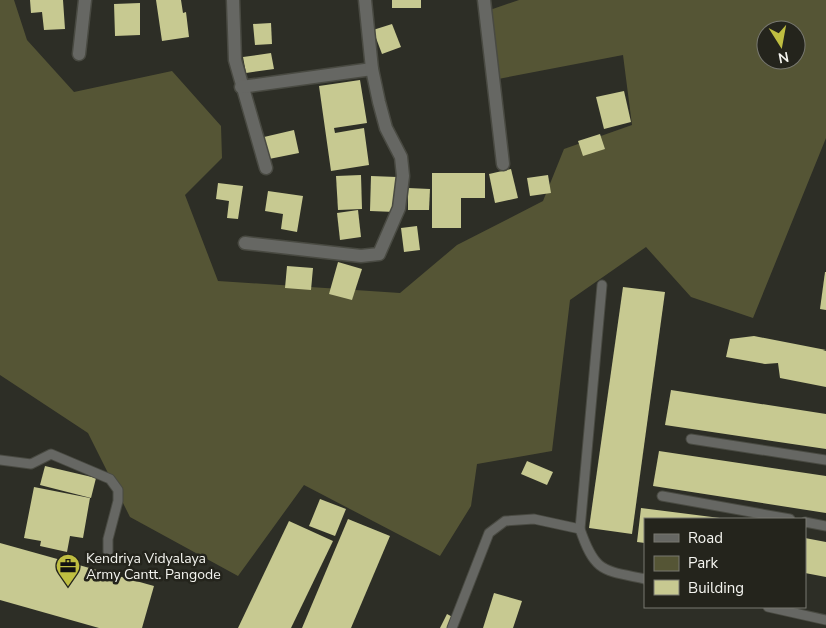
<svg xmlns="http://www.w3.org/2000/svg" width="826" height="628" font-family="'Nunito Sans',sans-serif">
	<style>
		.green { fill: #555535; fill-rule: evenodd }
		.building { fill: #c7c991 }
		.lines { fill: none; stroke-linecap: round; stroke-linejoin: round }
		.service-casing { stroke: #494a42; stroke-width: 11 }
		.minor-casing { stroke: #494a42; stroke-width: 15 }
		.service { stroke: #666763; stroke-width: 9 }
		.minor { stroke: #666763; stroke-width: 12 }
		.labels { text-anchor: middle; stroke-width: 5; stroke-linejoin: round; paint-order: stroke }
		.poi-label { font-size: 14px; fill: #f5f5f0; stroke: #24241c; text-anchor: start }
	</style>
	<rect width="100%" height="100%" fill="#2d2e26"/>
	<path class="green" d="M 0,0 L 14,0 L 27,40 L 74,92 L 172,71 L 221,126 L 222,158 L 185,195 L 218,281 L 400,293 L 457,245 L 543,201 L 564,149 L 632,125 L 623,55 L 493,80 L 484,12 L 519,0 L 826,0 L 826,138 L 753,318 L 691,297 L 646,247 L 570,300 L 552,451 L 477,464 L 471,506 L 440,556 L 304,485 L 238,576 L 130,517 L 88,433 L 0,375 ZM 766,30 L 796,30 L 796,60 L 766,60 Z"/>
	<g class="building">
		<polygon points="30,0 63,0 65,29 44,30 42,12 31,13"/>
		<polygon points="156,0 181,0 183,13 186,12 189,37 162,41"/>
		<rect x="392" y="0" width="29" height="8"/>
		<polygon points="140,3 140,35 115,36 114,4"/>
		<polygon points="271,23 272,44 255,45 253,24"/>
		<polygon points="392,24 401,47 382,54 373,30"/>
		<polygon points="271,53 274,69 246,73 243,57"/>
		<polygon points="360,80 367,123 334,128 335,133 364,128 369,165 331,171 319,86"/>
		<polygon points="624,91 631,122 604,129 596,97"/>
		<polygon points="294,130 299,153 269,159 264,137"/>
		<polygon points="600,134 605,149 583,156 578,141"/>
		<polygon points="511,169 518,198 495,203 489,174"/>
		<polygon points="432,173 485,173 485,198 461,198 461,228 432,228"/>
		<polygon points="361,175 362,209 338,210 336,176"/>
		<polygon points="548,175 551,193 530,196 527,178"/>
		<polygon points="371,176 397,177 395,212 370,211"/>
		<polygon points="218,183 243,186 238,219 227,218 229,201 216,199"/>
		<polygon points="408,188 430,189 429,210 408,210"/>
		<polygon points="268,191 303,196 297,232 281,229 283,214 265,211"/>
		<polygon points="358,210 361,237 340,240 337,213"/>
		<polygon points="417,226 420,250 404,252 401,228"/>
		<polygon points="338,262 362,269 352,300 329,294"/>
		<polygon points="287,266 313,268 311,290 285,288"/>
		<polygon points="825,272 826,272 826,310 820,309"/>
		<polygon points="623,287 665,292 632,534 589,528"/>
		<polygon points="754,336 826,350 823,351 826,351 826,387 780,378 778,363 765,364 726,357 730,339"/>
		<polygon points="671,390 826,414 826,449 665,425"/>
		<polygon points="659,451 826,476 826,513 653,486"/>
		<polygon points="527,461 553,472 547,485 521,474"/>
		<polygon points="45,466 96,478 91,498 40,485"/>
		<polygon points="34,487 90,498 83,538 70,536 67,552 40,546 41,541 24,538"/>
		<polygon points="320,499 346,509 335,536 309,526"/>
		<polygon points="641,508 720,518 720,519 645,519 645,543 637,542"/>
		<polygon points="348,519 390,536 351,628 302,628"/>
		<polygon points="289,521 333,541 291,628 238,628"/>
		<polygon points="805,538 826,542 826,577 805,573"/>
		<polygon points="0,543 154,586 142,628 99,628 0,600"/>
		<polygon points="494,593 522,601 513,628 483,628"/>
		<polygon points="447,614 460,621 456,628 440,628"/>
	</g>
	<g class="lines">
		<defs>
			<g id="service">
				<path d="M 602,285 L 580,529 C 595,573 603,570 645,579"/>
				<polyline points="691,439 826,460"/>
				<polyline points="0,460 31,464 51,454 110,479 118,490 118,501 108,539 108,552"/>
				<polyline points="662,496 790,519"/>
				<polyline points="805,522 826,526"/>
				<polyline points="768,607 826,620"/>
				<polyline points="452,628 489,533 505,521 534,519 580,529"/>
			</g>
			<g id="minor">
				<polyline points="233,0 235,60 266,168"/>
				<polyline points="484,0 503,164"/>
				<polyline points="79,54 85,0"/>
				<polyline points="241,87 372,69"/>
				<polyline points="245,243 361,256 379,254 399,208 403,176 401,157 386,128 379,102 372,69 365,0"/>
			</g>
		</defs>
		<use href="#service" class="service-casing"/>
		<use href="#minor" class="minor-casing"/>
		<use href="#service" class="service"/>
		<use href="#minor" class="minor"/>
	</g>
	<defs>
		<symbol id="office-pin" viewBox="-11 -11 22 30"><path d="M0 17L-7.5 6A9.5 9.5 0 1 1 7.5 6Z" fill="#bfbe41" stroke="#24241c"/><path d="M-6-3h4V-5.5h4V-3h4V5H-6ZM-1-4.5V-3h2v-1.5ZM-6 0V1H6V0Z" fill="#111"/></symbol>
	</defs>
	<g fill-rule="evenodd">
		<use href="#office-pin" x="54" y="552" width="28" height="38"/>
	</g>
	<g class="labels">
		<g class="poi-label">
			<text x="86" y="563">Kendriya Vidyalaya<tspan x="86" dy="16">Army Cantt. Pangode</tspan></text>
		</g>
	</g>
	<rect x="644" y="518" width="162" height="90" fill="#24241c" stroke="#787871"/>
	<rect x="654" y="534" width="25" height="8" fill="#666763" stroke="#787871"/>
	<text x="688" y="543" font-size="15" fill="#f5f5f0">Road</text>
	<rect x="654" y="556" width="25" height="15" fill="#555535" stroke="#787871"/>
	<text x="688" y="568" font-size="15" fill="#f5f5f0">Park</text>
	<rect x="654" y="580" width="25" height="15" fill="#c7c991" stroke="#787871"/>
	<text x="688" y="593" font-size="15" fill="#f5f5f0">Building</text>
	<g transform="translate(781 45) rotate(169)"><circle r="24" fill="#24241c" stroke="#787871"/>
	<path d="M0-4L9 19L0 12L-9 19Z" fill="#bfbe41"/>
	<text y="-8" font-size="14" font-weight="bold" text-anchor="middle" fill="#f5f5f0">N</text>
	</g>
</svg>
